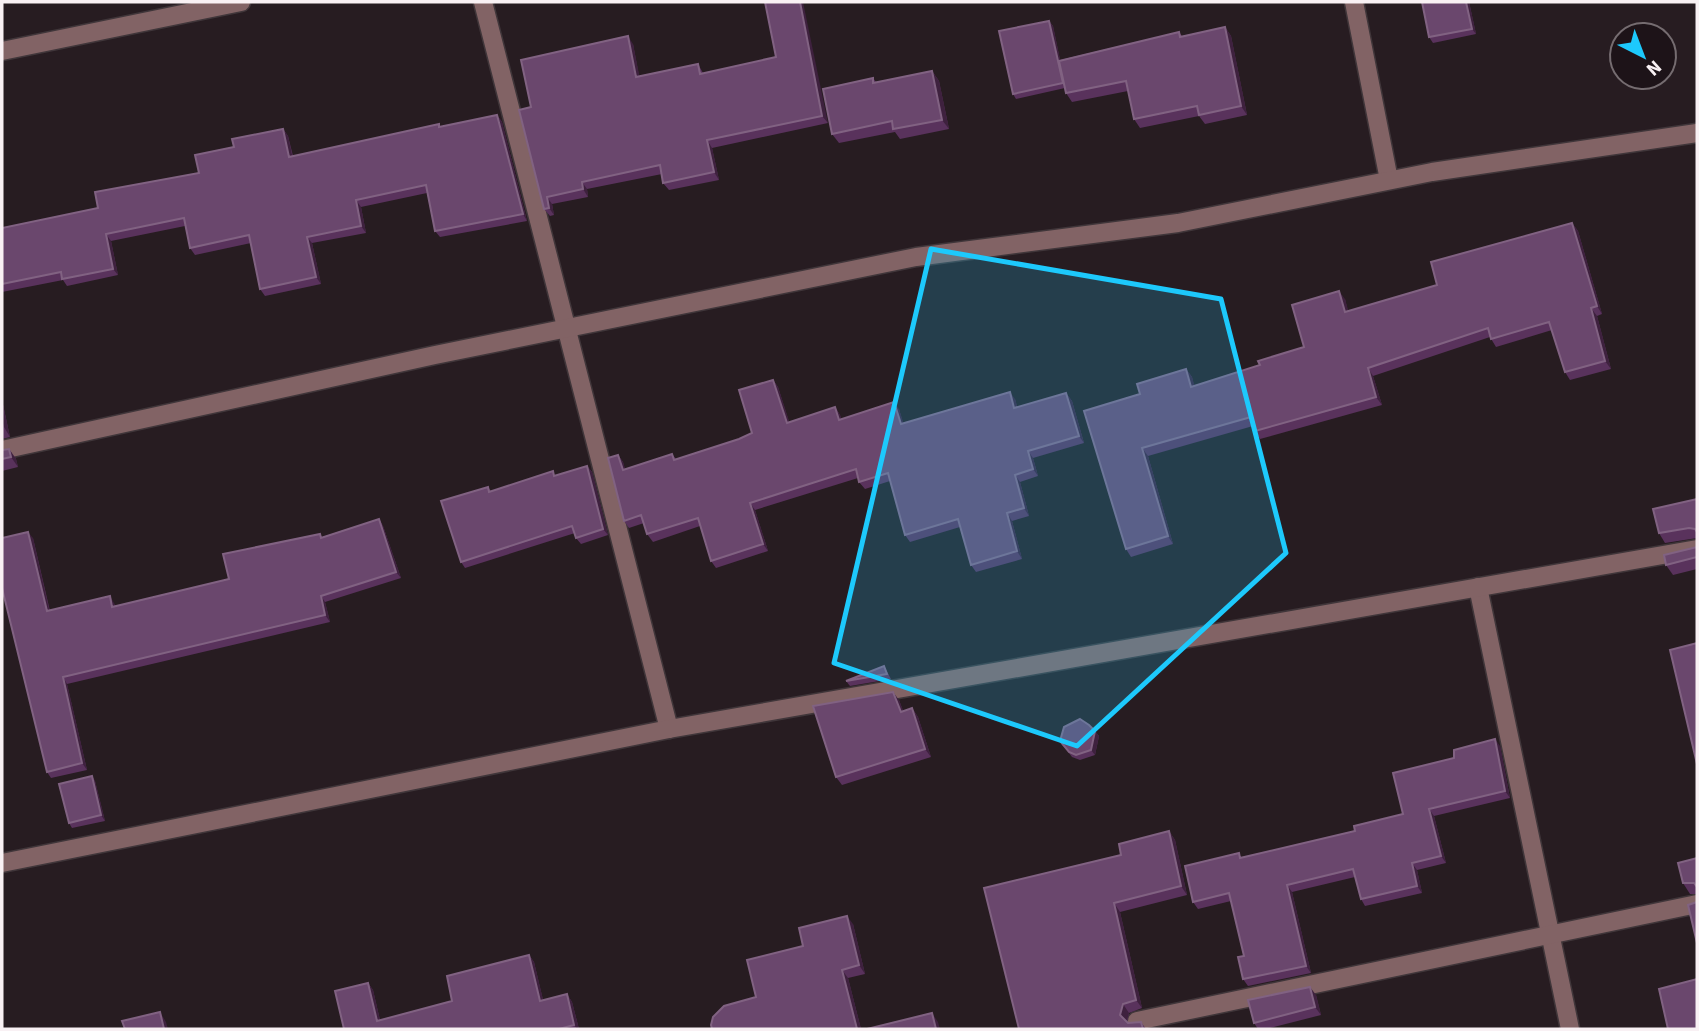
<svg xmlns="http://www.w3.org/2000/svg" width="1699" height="1031" font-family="'Source Sans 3',sans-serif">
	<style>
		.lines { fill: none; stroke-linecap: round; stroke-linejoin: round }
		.minor-casing { stroke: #40363a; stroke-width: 21 }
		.minor { stroke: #826365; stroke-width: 18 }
		.wall { fill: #59325c }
		.shaded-wall { fill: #3e213e }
		.building { fill: #6a476d; stroke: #816282; stroke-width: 2 }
		.marked { fill: #1dc9fc; fill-opacity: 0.2; stroke: #1dc9fc; stroke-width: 5; stroke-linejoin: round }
	</style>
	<rect width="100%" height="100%" fill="#271c21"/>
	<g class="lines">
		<defs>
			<g id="minor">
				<polyline points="483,2 669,729"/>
				<polyline points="1354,2 1389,180"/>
				<polyline points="2,51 241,2"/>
				<polyline points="2,450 435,355 916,257 1178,223 1432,172 1697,133"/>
				<polyline points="1478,587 1570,1029"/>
				<polyline points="2,863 669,729 1697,549"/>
				<polyline points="1137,1021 1697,904"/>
			</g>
		</defs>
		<use href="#minor" class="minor-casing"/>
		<use href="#minor" class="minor"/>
	</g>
	<g class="wall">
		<polygon points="765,2 828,123 712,148 719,180 669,190 663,183 662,174 587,189 588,197 552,204 554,215 550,216 544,209 531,107 633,44 639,76 698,64 703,73 776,57"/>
		<polygon points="1422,2 1469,2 1476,34 1433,43 1429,37"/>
		<polygon points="1049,21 1053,26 1060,60 1179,32 1182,36 1225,27 1231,36 1247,115 1205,124 1199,116 1140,128 1134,119 1128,91 1072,102 1066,93 1065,88 1016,99 1013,94"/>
		<polygon points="932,71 939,81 949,129 900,139 895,132 839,143 832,134 873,78 876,82"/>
		<polygon points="497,115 502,122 527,221 440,237 435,231 427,193 361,207 366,233 312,243 321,284 265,296 260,289 251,243 195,255 190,248 185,226 111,241 118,275 67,286 63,280 2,292 2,228 98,208 199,173 234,147 283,129 288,136 293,156 439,124 441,127"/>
		<polygon points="1572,223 1578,231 1602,314 1597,316 1611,369 1570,380 1565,372 1552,330 1496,347 1490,337 1373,376 1382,405 1260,439 1255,431 1253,426 1148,456 1173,544 1131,557 1126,549 1140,394 1186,369 1192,377 1194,386 1260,365 1304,347 1345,299 1348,312 1437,285"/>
		<polygon points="773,380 778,387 789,422 835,407 840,415 841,419 899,409 903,423 1015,399 1017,407 1066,393 1072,401 1084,443 1033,458 1038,476 1020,482 1029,516 1012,521 1022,559 976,572 971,565 960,527 910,542 905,535 890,481 865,489 859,482 858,478 755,510 768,551 716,568 711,561 700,526 653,542 647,534 644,523 629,528 624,521 618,455 623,462 625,470 672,454 676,459 739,439 752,433"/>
		<polygon points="2,400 10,437 2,439"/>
		<polygon points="9,449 16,459 18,467 2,471 2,450"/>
		<polygon points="587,466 592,472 608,535 581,544 576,538 575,533 465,568 461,562 488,487 491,491 556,476"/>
		<polygon points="1697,499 1697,538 1665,543 1659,533"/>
		<polygon points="379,519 383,526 401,578 325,602 330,622 67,684 87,770 51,778 47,772 33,538 50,611 114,603 115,607 229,579 320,534 322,537"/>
		<polygon points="1697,547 1697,569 1673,575 1666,565"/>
		<polygon points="884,666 891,679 850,686 846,681"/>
		<polygon points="899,700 903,711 912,708 918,717 931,757 842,785 836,777"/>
		<polygon points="1095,731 1099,736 1095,755 1080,760 1072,757 1060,741"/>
		<polygon points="1500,746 1510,798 1434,816 1446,863 1417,870 1422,893 1365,906 1361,899 1355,877 1292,892 1311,973 1248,986 1243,979 1244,956 1231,901 1198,909 1193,902 1242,858 1355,831 1403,814"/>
		<polygon points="92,776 95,781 105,821 72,828 69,823"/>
		<polygon points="1169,831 1175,840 1187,895 1120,912 1142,1008 1129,1013 1127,1022 1128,1023 1141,1022 1146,1029 1019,1029 1121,855"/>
		<polygon points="1697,858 1697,894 1690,894 1683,883"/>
		<polygon points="853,924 865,974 848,978 861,1029 712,1029 756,997 803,946"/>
		<polygon points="529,955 534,962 543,1000 567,994 572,1002 579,1029 344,1029 368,983 373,990 380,1020 452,1001"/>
		<polygon points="1316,995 1321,1015 1266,1029 1258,1029 1254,1023"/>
	</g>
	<g class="shaded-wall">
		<polygon points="800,2 803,2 828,123 822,116"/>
		<polygon points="1466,2 1469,2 1476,34 1472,29"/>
		<polygon points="1049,21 1053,26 1066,88 1063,83"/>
		<polygon points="1225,27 1231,36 1247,115 1241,106"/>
		<polygon points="628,36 633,44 641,84 636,77"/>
		<polygon points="932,71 939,81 949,129 942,120"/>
		<polygon points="497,115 502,122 527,221 523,214"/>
		<polygon points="283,129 288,136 294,164 289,157"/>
		<polygon points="707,140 712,148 719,180 714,172"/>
		<polygon points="582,182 587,189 588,197 583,189"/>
		<polygon points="547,197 552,204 554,215 549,208"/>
		<polygon points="356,200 361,207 366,233 361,226"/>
		<polygon points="1572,223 1578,231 1602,314 1597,306"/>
		<polygon points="106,234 111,241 118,275 113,269"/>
		<polygon points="307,237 312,243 321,284 316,277"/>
		<polygon points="1339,291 1345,299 1351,320 1345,312"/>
		<polygon points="1591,308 1597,316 1611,369 1605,361"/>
		<polygon points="1368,368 1373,376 1382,405 1376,397"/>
		<polygon points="1186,369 1192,377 1197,395 1191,387"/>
		<polygon points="773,380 778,387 792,430 787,423"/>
		<polygon points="1010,392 1015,399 1020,415 1014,408"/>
		<polygon points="1066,393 1072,401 1084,443 1079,436"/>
		<polygon points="2,400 10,437 4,427 2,419"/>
		<polygon points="894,402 899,409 906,431 901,424"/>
		<polygon points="835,407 840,415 844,427 839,420"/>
		<polygon points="1142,448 1148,456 1173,544 1168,536"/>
		<polygon points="9,449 16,459 18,467 11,457"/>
		<polygon points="1028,451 1033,458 1038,476 1033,469"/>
		<polygon points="618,455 623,462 628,478 623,470"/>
		<polygon points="587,466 592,472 608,535 603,529"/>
		<polygon points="1015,475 1020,482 1029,516 1024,508"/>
		<polygon points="750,503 755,510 768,551 763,544"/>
		<polygon points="1007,513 1012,521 1022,559 1017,551"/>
		<polygon points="379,519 383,526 401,578 396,572"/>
		<polygon points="28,532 33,538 51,618 47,611"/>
		<polygon points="110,596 114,603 117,614 112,607"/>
		<polygon points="321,596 325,602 330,622 325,615"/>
		<polygon points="63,677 67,684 87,770 82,763"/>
		<polygon points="893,692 899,700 907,720 901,712"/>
		<polygon points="912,708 918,717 931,757 925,749"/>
		<polygon points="1095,731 1099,736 1095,755 1091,750"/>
		<polygon points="1495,739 1500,746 1510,798 1505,791"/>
		<polygon points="92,776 95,781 105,821 101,815"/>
		<polygon points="1429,809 1434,816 1446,863 1441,856"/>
		<polygon points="1169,831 1175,840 1187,895 1181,886"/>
		<polygon points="1412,863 1417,870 1422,893 1417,886"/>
		<polygon points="1287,885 1292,892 1311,973 1306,966"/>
		<polygon points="1114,903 1120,912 1142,1008 1136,1000"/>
		<polygon points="847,916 853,924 865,974 859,965"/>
		<polygon points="529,955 534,962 545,1008 540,1001"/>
		<polygon points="842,970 848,978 861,1029 857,1029"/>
		<polygon points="368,983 373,990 382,1029 377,1021"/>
		<polygon points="1310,987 1316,995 1321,1015 1315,1007"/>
		<polygon points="567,994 572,1002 579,1029 577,1029 574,1025"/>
		<polygon points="1123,1004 1129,1013 1126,1024 1120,1015"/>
		<polygon points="160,1012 166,1022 168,1029 164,1029"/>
		<polygon points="932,1013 938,1022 940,1029 936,1029"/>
	</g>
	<g class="building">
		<polygon points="765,2 800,2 822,116 707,140 714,172 663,183 660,165 582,182 583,189 547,197 549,208 544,209 519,110 531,107 521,60 628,36 636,77 698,64 700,74 776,57"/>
		<polygon points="1422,2 1466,2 1472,29 1429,37"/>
		<polygon points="1049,21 1063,83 1013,94 999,31"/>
		<polygon points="1225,27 1241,106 1199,115 1197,106 1134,119 1126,81 1066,93 1059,61 1179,32 1180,37"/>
		<polygon points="932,71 942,120 893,129 892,121 832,134 823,89 873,78 873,83"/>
		<polygon points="497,115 523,214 435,231 426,185 356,200 361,226 307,237 316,277 260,289 249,235 190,248 184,218 106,234 113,269 62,279 61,272 2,284 2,228 98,208 95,192 199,173 195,155 234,147 232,139 283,129 289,157 439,124 439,127"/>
		<polygon points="1572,223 1597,306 1591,308 1605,361 1565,372 1549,322 1491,339 1488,328 1368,368 1376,397 1255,431 1251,417 1142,448 1168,536 1126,549 1084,411 1140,394 1137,384 1186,369 1191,387 1260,365 1258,361 1304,347 1292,305 1339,291 1345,312 1437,285 1431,262"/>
		<polygon points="773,380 787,423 835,407 839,420 894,402 901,424 1010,392 1014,408 1066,393 1079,436 1028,451 1033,469 1015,475 1024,508 1007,513 1017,551 971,565 958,519 905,535 888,473 859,482 856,469 750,503 763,544 711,561 698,518 647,534 641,515 624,521 608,458 618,455 623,470 672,454 674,460 739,439 752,433 739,390"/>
		<polygon points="9,449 11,457 2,459 2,450"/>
		<polygon points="587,466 603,529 576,538 572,526 461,562 441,501 488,487 489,492 553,471 554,476"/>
		<polygon points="1697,499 1697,532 1695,529 1689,528 1659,533 1653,509"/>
		<polygon points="379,519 396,572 321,596 325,615 63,677 82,763 47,772 2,588 2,538 28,532 47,611 110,596 112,607 229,579 223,554 320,534 321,538"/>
		<polygon points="1697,547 1697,557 1666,565 1664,555"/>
		<polygon points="1697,643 1697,764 1670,650"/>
		<polygon points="884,666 887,674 846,681"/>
		<polygon points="893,692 901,712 912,708 925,749 836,777 813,706"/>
		<polygon points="1080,719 1089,725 1095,731 1091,750 1076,755 1069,752 1060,741 1064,727"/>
		<polygon points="1495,739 1505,791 1429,809 1441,856 1412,863 1417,886 1361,899 1353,869 1287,885 1306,966 1243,979 1238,957 1244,956 1229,893 1193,902 1185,866 1239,853 1240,858 1355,831 1354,826 1403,814 1393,773 1454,758 1454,750"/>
		<polygon points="92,776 101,815 69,823 59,784"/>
		<polygon points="1169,831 1181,886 1114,903 1136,1000 1123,1004 1120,1015 1128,1023 1141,1022 1143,1029 1019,1029 984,888 1121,855 1119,844"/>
		<polygon points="1697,858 1697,887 1694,883 1683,883 1678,863"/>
		<polygon points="1697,902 1697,943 1688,905"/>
		<polygon points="847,916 859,965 842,970 857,1029 712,1029 711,1025 713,1017 724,1006 756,997 747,960 803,946 799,928"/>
		<polygon points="529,955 540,1001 567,994 574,1025 559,1029 344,1029 335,991 368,983 377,1021 452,1001 447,976"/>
		<polygon points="1697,979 1697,1029 1668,1029 1659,989"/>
		<polygon points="1310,987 1315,1007 1254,1023 1248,1000"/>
		<polygon points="160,1012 164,1029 125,1029 122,1021"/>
		<polygon points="932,1013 936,1029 867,1029"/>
	</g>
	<path class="marked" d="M 931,249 L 1221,299 L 1286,553 L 1077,746 L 834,663 Z"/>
	<rect width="1699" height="1031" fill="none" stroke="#f9f1f4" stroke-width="7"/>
	<g transform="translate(1643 56) rotate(138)"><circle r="33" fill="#1d1318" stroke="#756c70" stroke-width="2"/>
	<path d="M0-5L12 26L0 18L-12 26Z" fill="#1dc9fc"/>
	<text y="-10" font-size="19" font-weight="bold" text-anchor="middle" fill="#f9f1f4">N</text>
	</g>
</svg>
